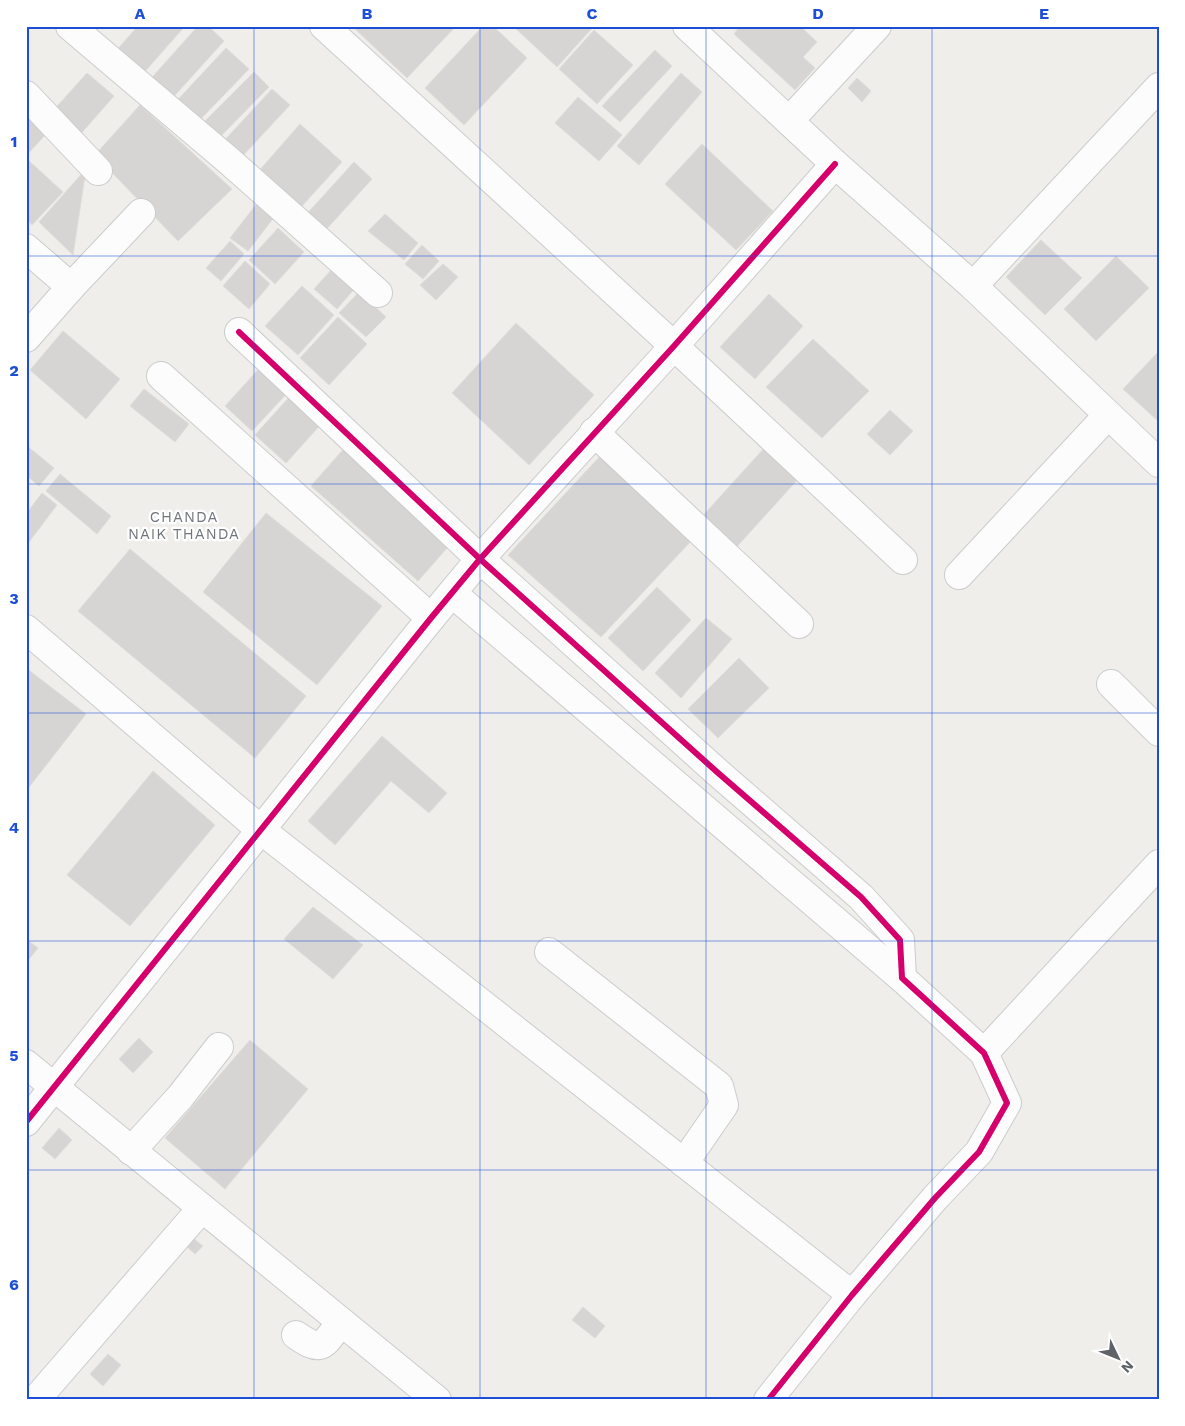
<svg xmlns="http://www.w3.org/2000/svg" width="1185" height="1426" font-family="'Work Sans',sans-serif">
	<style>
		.building { fill: #d6d5d3; stroke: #deddd9 }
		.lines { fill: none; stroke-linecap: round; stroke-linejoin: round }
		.minor-casing { stroke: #cbcccc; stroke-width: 30 }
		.minor { stroke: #fdfcfc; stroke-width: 28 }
		.cycleway-casing { stroke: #fff; stroke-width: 9 }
		.cycleway { stroke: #d6006c; stroke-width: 6 }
		.grid { fill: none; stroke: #1d4ed8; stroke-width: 1; stroke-opacity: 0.55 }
		.labels { text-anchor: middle; stroke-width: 4.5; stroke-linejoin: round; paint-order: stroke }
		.neighbourhood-label { font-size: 15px; letter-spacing: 1px; fill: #70757a; stroke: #fff }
		.neatline { fill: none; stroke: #1d4ed8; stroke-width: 2 }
		.grid-label { font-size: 16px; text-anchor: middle; font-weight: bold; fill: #1d4ed8 }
	</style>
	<rect width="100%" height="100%" fill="#efeeea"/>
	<g class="building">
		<polygon points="138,26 185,26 141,76 115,52"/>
		<polygon points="198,26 208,26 224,41 168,103 146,84"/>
		<polygon points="352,26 456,26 407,78"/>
		<polygon points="483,26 493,26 527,58 464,125 425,88"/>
		<polygon points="513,26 594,26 557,67"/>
		<polygon points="740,26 800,26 817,42 803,57 815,68 795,90 734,34"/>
		<polygon points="594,30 633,65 597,104 559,69"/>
		<polygon points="226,48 249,69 193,127 171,107"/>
		<polygon points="655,50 672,66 620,122 602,106"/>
		<polygon points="254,72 269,87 218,139 202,124"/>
		<polygon points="87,73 114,96 78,137 51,113"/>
		<polygon points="681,73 702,92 639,165 617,146"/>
		<polygon points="857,78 871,91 862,102 848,88"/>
		<polygon points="272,89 290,105 238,161 220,145"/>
		<polygon points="578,97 622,135 599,161 555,123"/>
		<polygon points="140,105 232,189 178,241 95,155"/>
		<polygon points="26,115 47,133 26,156"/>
		<polygon points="300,124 342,162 292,217 251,180"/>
		<polygon points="702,144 773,211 736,250 665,184"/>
		<polygon points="27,159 63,192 32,225 26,218"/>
		<polygon points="354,162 372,179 323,233 304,217"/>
		<polygon points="86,169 73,255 39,222"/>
		<polygon points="258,202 275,216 248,251 230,238"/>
		<polygon points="385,214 418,243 404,260 368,231"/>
		<polygon points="278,228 304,252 275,284 249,260"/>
		<polygon points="1041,240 1082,278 1045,315 1006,277"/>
		<polygon points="230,241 244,254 221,281 206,268"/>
		<polygon points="422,245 439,261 423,279 405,264"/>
		<polygon points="1116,256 1149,288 1096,341 1064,309"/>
		<polygon points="245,261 270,284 249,309 223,286"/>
		<polygon points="443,264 458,277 436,300 420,285"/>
		<polygon points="333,268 356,287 337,309 314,289"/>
		<polygon points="302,286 334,315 298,355 265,326"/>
		<polygon points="359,292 386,317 366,337 339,313"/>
		<polygon points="769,294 803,326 755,379 720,347"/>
		<polygon points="338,317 367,344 329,385 300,358"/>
		<polygon points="516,323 594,395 529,465 452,393"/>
		<polygon points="63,331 120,379 86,419 30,370"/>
		<polygon points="813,339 869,391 822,438 766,387"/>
		<polygon points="1159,351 1159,420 1158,421 1123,389"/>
		<polygon points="265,362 292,388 252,431 225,406"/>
		<polygon points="144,389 189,424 175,442 130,406"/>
		<polygon points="292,394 323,422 286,463 255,435"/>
		<polygon points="890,410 913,431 890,455 867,434"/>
		<polygon points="348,444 455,539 418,581 311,486"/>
		<polygon points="26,445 54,468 39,486 26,475"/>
		<polygon points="766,446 800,477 733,551 699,520"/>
		<polygon points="603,453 693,539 601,637 508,555"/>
		<polygon points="60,474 111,516 97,534 46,491"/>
		<polygon points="42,493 57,505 26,546 26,514"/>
		<polygon points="266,513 382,606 317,685 203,592"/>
		<polygon points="130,549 306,696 255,758 78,611"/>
		<polygon points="657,587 691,620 643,671 608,638"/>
		<polygon points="706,618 732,639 681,698 655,673"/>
		<polygon points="739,658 769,688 718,738 688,709"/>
		<polygon points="26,668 86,714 26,791"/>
		<polygon points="382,736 447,793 429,813 391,781 335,845 308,821"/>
		<polygon points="153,771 215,825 130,926 67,875"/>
		<polygon points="313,907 363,945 333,979 284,939"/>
		<polygon points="26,939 38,948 26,963"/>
		<polygon points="139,1038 153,1052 133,1073 119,1059"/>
		<polygon points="250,1040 308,1089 225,1189 165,1138"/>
		<polygon points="59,1128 72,1140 55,1159 42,1148"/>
		<polygon points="193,1238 203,1246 195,1254 186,1246"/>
		<polygon points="583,1307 605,1326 595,1338 572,1320"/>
		<polygon points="108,1354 121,1365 103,1386 90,1374"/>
	</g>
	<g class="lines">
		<defs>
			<g id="minor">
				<polyline points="70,26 228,160 378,293"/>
				<polyline points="324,26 674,346 903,560"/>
				<polyline points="687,26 835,164 973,286 1159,463"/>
				<polyline points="26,95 98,171"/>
				<polyline points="789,121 877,26"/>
				<polyline points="26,248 71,287"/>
				<polyline points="973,286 1159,87"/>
				<polyline points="239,332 480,559 717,772 861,897 900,940 902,978 984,1053 1007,1103 979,1152 935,1198 852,1295 768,1400"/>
				<polyline points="26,338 71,287 141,213"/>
				<polyline points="161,376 431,618"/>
				<polyline points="594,432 799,624"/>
				<polyline points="959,575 1108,415"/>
				<polyline points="452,593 902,978"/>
				<polyline points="26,629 261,830 852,1295"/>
				<polyline points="1111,684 1159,732"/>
				<polyline points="549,952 719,1086 724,1105 684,1163"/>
				<polyline points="984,1053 1159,864"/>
				<polyline points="26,1064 437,1400"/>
				<polyline points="26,1122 431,618 480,559 674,346 835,164"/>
				<polyline points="131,1151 180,1097 219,1047"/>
				<path d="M 296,1335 C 323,1354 323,1345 341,1322"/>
				<polyline points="39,1396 202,1208"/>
			</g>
		</defs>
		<use href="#minor" class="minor-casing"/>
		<use href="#minor" class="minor"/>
		<defs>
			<g id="cycleway">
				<polyline points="239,332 480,559 717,772 861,897 900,940 902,978 984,1053 1007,1103 979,1152 935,1198 852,1295 768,1400"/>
				<polyline points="26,1122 431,618 480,559 674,346 835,164"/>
			</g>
		</defs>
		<use href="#cycleway" class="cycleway-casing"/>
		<use href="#cycleway" class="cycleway"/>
	</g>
	<path class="grid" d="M 254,26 L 254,1400M 480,26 L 480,1400M 706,26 L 706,1400M 932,26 L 932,1400M 26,256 L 1159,256M 26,484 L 1159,484M 26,713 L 1159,713M 26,941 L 1159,941M 26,1170 L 1159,1170"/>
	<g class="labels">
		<g class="neighbourhood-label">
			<text x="184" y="522">CHANDA<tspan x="184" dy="17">NAIK THANDA</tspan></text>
		</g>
	</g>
	<rect width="1185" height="1426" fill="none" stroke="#ffffff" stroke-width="55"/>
	<g transform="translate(1118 1358) rotate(133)" stroke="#ffffff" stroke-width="4" paint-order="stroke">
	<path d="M0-4L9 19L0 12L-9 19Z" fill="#5f6368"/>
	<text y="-8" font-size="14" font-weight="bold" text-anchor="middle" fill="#5f6368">N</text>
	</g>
	<rect x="28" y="28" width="1130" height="1370" class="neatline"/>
	<g class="grid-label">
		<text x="140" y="19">A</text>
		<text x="367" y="19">B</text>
		<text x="592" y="19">C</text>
		<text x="818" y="19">D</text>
		<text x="1044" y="19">E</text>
		<text x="14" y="147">1</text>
		<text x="14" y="376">2</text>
		<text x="14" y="604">3</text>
		<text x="14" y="833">4</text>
		<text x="14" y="1061">5</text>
		<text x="14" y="1290">6</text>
	</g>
</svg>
